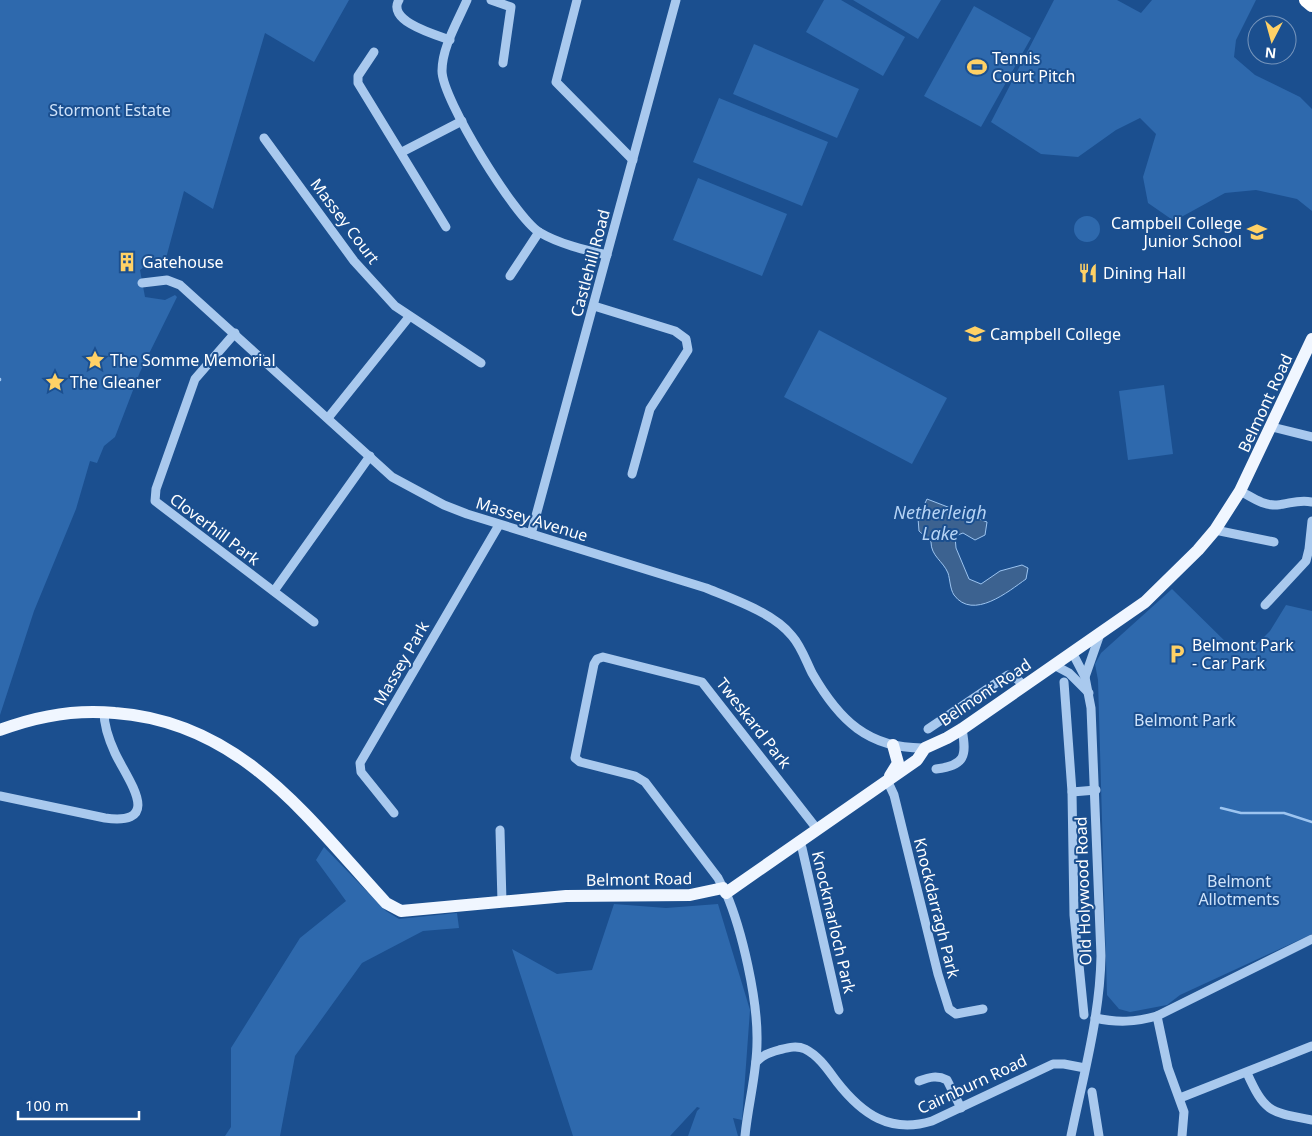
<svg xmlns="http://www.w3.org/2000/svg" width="1312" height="1136" font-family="'Noto Sans',sans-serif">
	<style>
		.green { fill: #2e69ad }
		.water { fill: #3c6290; stroke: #9cc4f0 }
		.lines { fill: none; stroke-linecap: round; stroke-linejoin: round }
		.stream { stroke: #9cc4f0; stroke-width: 2.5 }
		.minor { stroke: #a9c9ee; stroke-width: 9 }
		.major { stroke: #f0f6ff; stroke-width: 12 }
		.highway { stroke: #fff; stroke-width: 14 }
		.labels { text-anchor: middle; stroke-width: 4; stroke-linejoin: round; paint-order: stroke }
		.poi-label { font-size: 16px; fill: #fff; stroke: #1b4f8f; text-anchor: start }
		.park-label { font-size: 16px; fill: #cfe3fa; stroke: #1b4f8f }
		.street-label { font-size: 16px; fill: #fff; stroke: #1b4f8f }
		.water-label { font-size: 18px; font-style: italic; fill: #b5d3f5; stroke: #1b4f8f }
	</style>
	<rect width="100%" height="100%" fill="#1b4f8f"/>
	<g class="green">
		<polygon points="0,0 349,0 314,62 265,33 213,209 184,191 165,262 152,261 140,270 145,297 165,300 175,295 177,297 140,372 115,437 104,446 97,463 90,461 76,509 34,611 0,715"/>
		<polygon points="824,0 841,0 905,37 883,76 806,32"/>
		<polygon points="853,0 941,0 918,39"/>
		<polygon points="1054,0 1117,0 1141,13 1152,0 1256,0 1236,40 1234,57 1255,75 1300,97 1312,109 1312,211 1297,199 1256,190 1225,193 1174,221 1148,203 1143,177 1156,134 1140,118 1116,130 1078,157 1041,154 991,122"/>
		<polygon points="974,6 1031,38 981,127 924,96"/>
		<polygon points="754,44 859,89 837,138 733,94"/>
		<polygon points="719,98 828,142 802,206 693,162"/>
		<polygon points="698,178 787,214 762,276 673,240"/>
		<circle cx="1087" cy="229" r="13"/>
		<polygon points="819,330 947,398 912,464 784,397"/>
		<polygon points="1164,385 1173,454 1128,460 1119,391"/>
		<polygon points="1172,589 1235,651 1254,647 1270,631 1286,605 1312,611 1312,934 1180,995 1167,1005 1130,1012 1119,1009 1107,995 1098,680 1095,664 1101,653"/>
		<polygon points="324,847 386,911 399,919 457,913 459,928 423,931 362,963 295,1056 280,1136 225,1136 231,1127 231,1048 300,938 346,901 316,860"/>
		<polygon points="614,904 666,908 718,904 750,1010 742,1120 733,1118 738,1136 688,1136 697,1111 700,1108 697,1107 670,1136 573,1136 512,949 557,974 592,970"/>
	</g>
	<path class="water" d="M 927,499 L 987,522 L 985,535 L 975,540 L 963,533 L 955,536 L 956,548 L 969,579 L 981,584 L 1000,571 L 1022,565 L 1028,568 L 1026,579 C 1009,591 973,621 954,595 C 950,589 950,579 948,573 C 943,561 931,556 931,542 L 919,531 L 918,518 Z"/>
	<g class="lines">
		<g class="stream">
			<polyline points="0,380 0,379"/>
			<polyline points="1221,808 1241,813 1284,813 1312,822"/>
		</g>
		<g class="minor">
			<path d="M 399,0 C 386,21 436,35 450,40"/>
			<path d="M 467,0 C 458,21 442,47 442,71 C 442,99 515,217 539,232 C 559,244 585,250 607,255"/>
			<polyline points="491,0 511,7 503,63"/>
			<polyline points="577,0 556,82 633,160"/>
			<polyline points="374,52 358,76 358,83 446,227"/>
			<polyline points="264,138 354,261 395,306 481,363"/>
			<polyline points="402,152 462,121"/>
			<polyline points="510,276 539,232"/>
			<path d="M 142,283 L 167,280 L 180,285 L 392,477 L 444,505 L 467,514 L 706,588 C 733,599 774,613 792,636 C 801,646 806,661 812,673 C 839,720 868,749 925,748"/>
			<polyline points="594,306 675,331 686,339 688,350 650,409 632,474"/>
			<polyline points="235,333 195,379 156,489 155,501 314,622"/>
			<polyline points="328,418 409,317"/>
			<polyline points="1272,427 1312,437"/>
			<path d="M 1240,491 C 1252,497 1263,506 1277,505 C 1290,504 1298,499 1312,502"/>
			<polyline points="1215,530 1274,542"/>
			<polyline points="531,534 676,0"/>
			<polyline points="274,591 370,456"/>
			<polyline points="1265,605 1306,561 1309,549 1312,521"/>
			<polyline points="1054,665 1069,673 1089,693"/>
			<polyline points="1085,677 1100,634"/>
			<polyline points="1064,682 1072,792 1074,915 1084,1015"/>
			<polyline points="928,729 1008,675 1015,677 1024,686"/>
			<path d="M 936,769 C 965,765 967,757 962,729"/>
			<polyline points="887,780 894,795 938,974 949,1009 956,1014 983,1009"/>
			<polyline points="1072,792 1096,790"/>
			<path d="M 0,796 L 105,818 C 165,826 127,779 115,753 C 109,740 104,727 104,712"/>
			<polyline points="394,813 361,772 360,763 499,525"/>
			<polyline points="500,830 502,902"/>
			<polyline points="799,841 802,848 839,1010"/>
			<polyline points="723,888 718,878 645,782 635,776 580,762 575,758 594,664 597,659 603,657 702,682 817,829"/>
			<path d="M 726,893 C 742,930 758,1000 757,1042 C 757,1073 748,1104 745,1136"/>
			<polyline points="1157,1016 1168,1068 1184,1112 1182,1136"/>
			<path d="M 1095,1018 C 1118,1023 1135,1022 1157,1016 L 1312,939"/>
			<path d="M 756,1062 C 763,1055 768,1053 779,1050 C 787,1048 796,1045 805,1049 C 819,1056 828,1070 837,1082 C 862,1114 890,1134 932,1121 L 1053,1064 L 1064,1064 L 1085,1068"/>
			<path d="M 1247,1073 C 1265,1113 1270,1112 1312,1120"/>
			<path d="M 919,1081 C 930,1077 937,1075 947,1080 L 961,1108"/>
			<polyline points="1092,1092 1099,1136"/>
			<polyline points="1180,1098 1312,1046"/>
			<path d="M 1071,1136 C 1083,1077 1100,1017 1101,956 L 1091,708 L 1085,677 L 1072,652"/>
		</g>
		<g class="major">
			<path d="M 0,730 C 37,716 75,709 115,713 C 241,722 307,817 386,903 L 401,911 L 566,896 L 690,895 L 723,888 L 726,893 L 917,760 L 925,748 L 947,738 L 962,729 L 1145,602 L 1198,550 L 1215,530 L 1240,491 L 1312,339"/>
			<polyline points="890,776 898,763 893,745"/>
		</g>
		<polyline class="highway" points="1306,0 1312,5"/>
	</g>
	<defs>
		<symbol id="stadium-bare" viewBox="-9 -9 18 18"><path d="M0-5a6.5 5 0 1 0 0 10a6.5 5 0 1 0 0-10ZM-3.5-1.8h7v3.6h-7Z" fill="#ffd166" stroke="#1b4f8f" stroke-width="2.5" paint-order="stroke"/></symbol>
		<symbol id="school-bare" viewBox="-9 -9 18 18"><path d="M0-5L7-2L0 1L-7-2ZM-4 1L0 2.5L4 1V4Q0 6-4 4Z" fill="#ffd166" stroke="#1b4f8f" stroke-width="2.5" paint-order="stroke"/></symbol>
		<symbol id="building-bare" viewBox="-9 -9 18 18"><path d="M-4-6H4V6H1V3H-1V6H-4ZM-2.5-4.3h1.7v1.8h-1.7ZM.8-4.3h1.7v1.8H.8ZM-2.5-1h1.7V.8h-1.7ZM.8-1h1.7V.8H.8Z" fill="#ffd166" stroke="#1b4f8f" stroke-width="2.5" paint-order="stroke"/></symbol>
		<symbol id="restaurant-bare" viewBox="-9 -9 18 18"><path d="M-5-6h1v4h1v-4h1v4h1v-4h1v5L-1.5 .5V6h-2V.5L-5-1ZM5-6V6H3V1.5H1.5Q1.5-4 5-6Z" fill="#ffd166" stroke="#1b4f8f" stroke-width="2.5" paint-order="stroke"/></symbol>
		<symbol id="sight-bare" viewBox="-9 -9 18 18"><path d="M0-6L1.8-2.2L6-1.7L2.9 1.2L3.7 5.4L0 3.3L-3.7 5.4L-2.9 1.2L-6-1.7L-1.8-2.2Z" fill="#ffd166" stroke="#1b4f8f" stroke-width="2.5" paint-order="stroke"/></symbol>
		<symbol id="parking-bare" viewBox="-9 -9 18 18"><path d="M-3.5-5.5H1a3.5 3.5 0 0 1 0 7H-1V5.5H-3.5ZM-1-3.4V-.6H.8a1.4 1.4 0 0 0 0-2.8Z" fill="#ffd166" stroke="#1b4f8f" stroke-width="2.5" paint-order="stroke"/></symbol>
	</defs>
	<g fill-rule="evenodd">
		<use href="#stadium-bare" x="963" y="53" width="28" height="28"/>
		<use href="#school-bare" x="1243" y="218" width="28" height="28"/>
		<use href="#building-bare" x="113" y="248" width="28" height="28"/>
		<use href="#restaurant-bare" x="1074" y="259" width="28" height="28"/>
		<use href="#school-bare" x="961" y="320" width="28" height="28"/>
		<use href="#sight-bare" x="81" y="346" width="28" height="28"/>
		<use href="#sight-bare" x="41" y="368" width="28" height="28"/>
		<use href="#parking-bare" x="1163" y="640" width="28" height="28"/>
	</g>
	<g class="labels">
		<g class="poi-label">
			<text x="992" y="64">Tennis<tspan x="992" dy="18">Court Pitch</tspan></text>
			<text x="1242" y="229" text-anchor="end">Campbell College<tspan x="1242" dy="18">Junior School</tspan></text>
			<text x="142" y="268">Gatehouse</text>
			<text x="1103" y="279">Dining Hall</text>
			<text x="990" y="340">Campbell College</text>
			<text x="110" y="366">The Somme Memorial</text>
			<text x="70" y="388">The Gleaner</text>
			<text x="1192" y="651">Belmont Park<tspan x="1192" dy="18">- Car Park</tspan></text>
		</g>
		<g class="park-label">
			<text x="110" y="116">Stormont Estate</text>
			<text x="1185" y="726">Belmont Park</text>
			<text x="1239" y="887">Belmont<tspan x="1239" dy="18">Allotments</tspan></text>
		</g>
		<g class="street-label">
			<text transform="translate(345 221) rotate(53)" y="6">Massey Court</text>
			<text transform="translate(590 263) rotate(-75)" y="6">Castlehill Road</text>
			<text transform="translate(1265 403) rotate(-65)" y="6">Belmont Road</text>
			<text transform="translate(532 519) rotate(17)" y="6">Massey Avenue</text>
			<text transform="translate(215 529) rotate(37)" y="6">Cloverhill Park</text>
			<text transform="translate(401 663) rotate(-60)" y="6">Massey Park</text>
			<text transform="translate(985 692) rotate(-34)" y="6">Belmont Road</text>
			<text transform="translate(754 723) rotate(52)" y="6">Tweskard Park</text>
			<text transform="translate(639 879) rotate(-1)" y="6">Belmont Road</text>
			<text transform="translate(1083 891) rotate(-92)" y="6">Old Holywood Road</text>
			<text transform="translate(937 908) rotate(76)" y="6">Knockdarragh Park</text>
			<text transform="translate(834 922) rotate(77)" y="6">Knockmarloch Park</text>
			<text transform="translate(972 1084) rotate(-25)" y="6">Cairnburn Road</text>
		</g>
		<g class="water-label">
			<text x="940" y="519">Netherleigh<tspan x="940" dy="21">Lake</tspan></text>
		</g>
	</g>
	<g transform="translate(1272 40) rotate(186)"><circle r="24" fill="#1b4f8f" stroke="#7695bc"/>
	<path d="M0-4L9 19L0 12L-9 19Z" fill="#ffd166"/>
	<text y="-8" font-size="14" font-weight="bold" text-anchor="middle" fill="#ffffff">N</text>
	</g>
	<path d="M18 1111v8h121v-8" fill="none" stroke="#ffffff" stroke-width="2.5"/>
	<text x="25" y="1111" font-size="15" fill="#ffffff" stroke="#1b4f8f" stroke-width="4" paint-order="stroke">100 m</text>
</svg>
